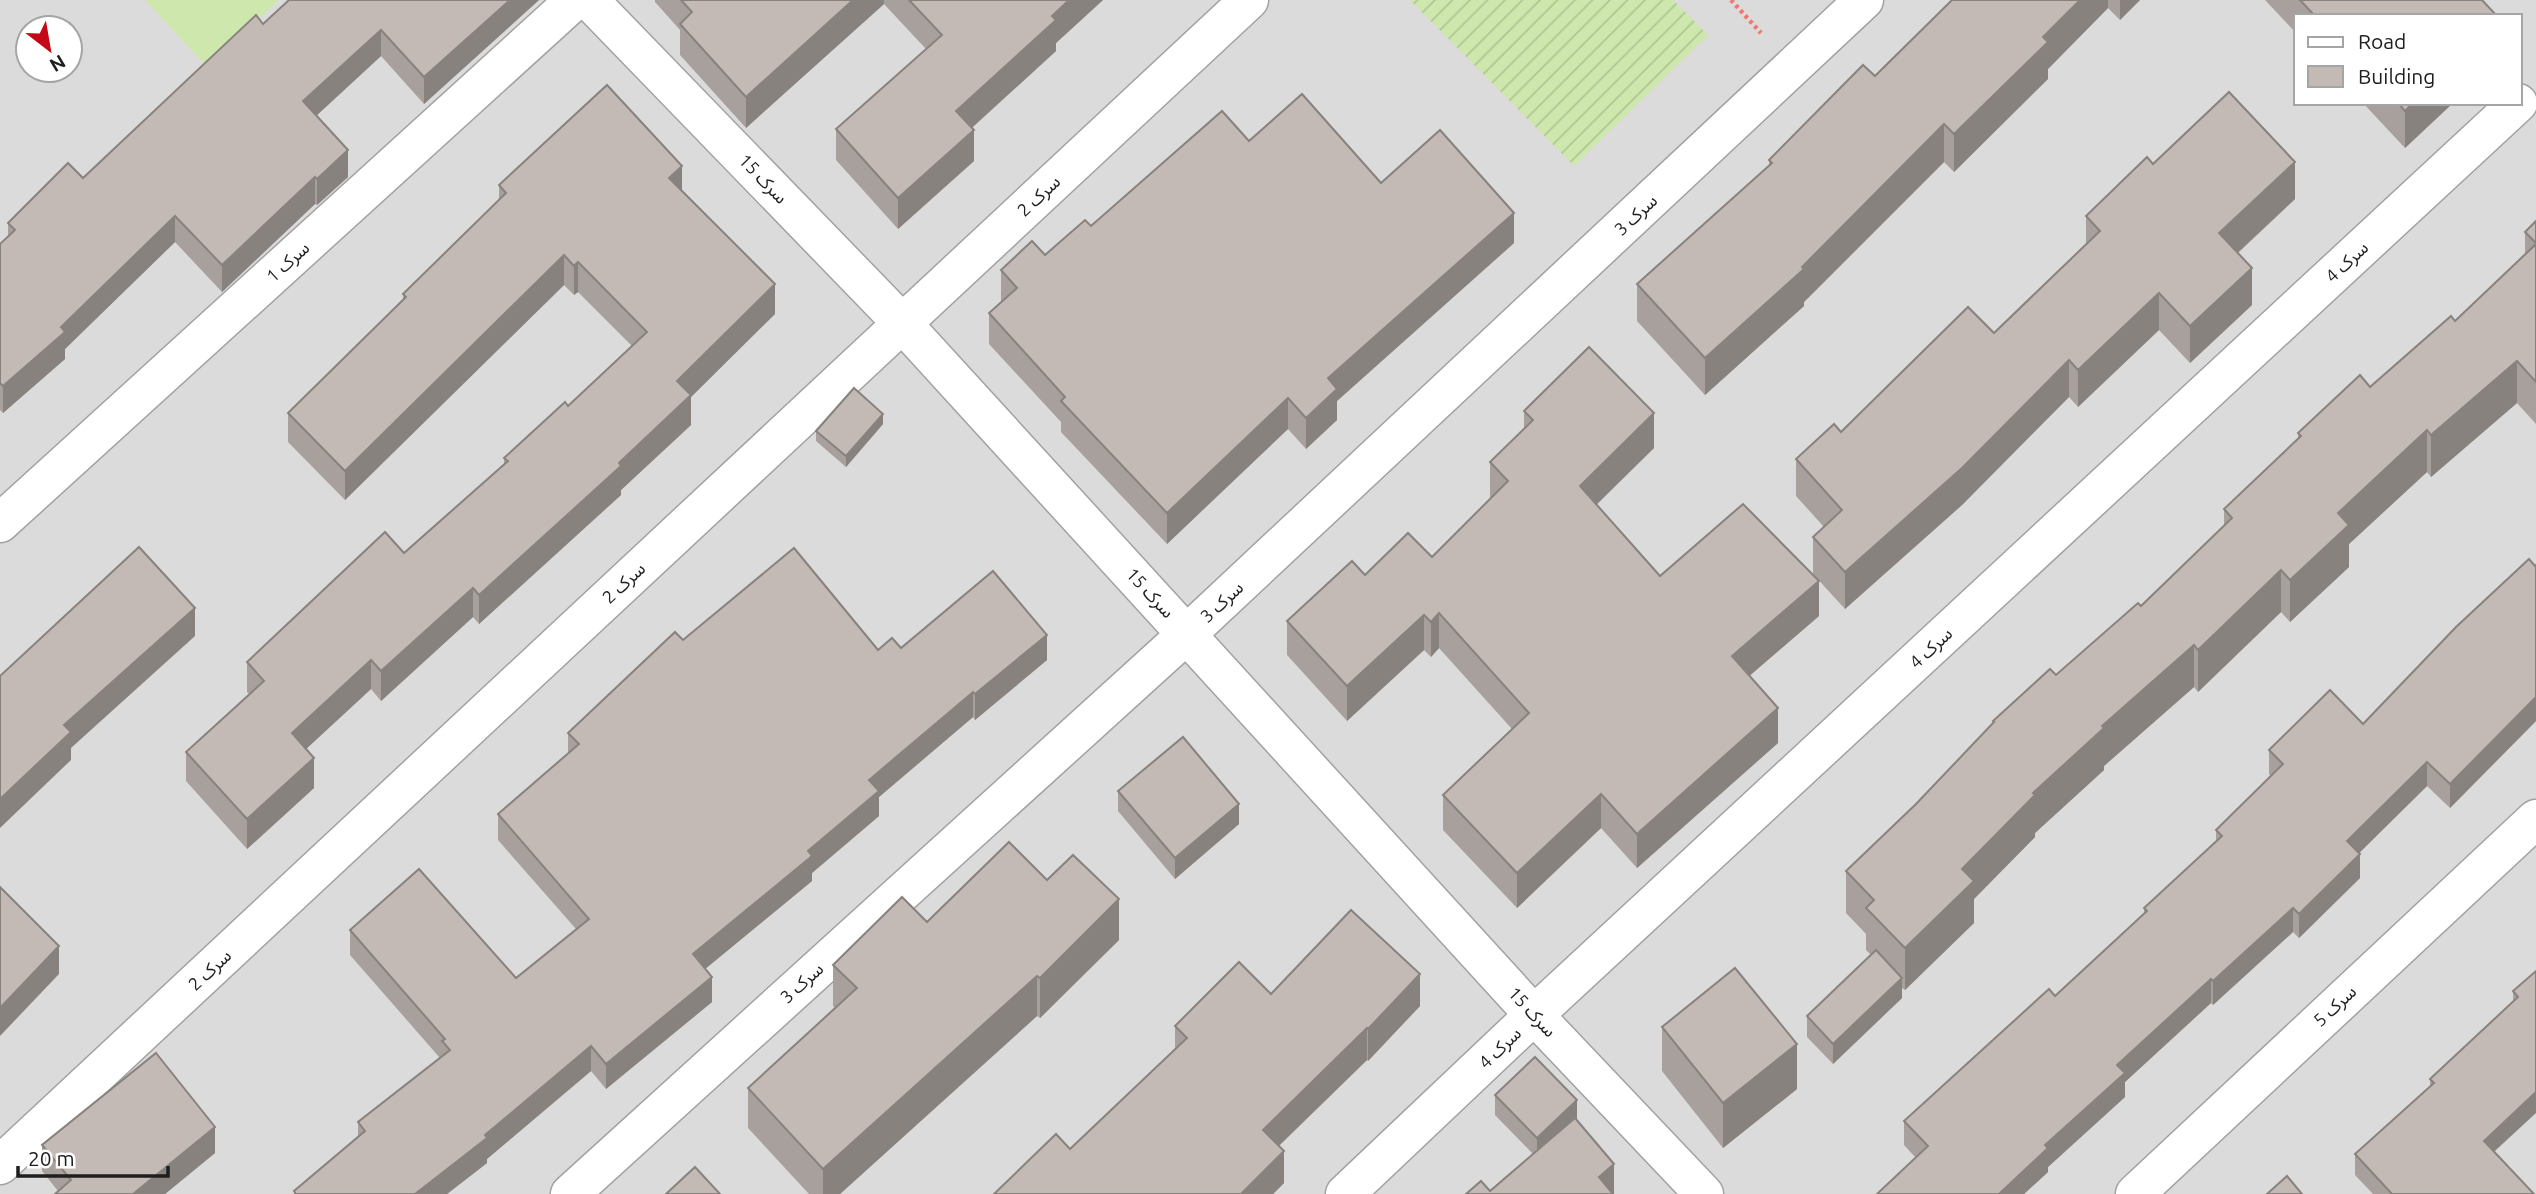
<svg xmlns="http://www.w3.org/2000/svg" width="2536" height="1194" font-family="Ubuntu,'Noto Sans Arabic',sans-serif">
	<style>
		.residential { fill: #dcdbdb; fill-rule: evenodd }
		.grass { fill: #cde7ad }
		.garden { fill: url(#garden-furrows) }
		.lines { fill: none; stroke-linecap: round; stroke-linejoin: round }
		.minor-casing { stroke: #a2a2a2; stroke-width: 41 }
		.path { stroke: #f37671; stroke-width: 4.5; stroke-dasharray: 3.5 3.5; stroke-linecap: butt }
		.minor { stroke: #fff; stroke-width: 38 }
		.wall { fill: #a8a09c }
		.shaded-wall { fill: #88827f }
		.building { fill: #c3bab5; stroke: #88827f; stroke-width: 2 }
		.labels { text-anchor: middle; stroke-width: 5; stroke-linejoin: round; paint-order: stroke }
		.street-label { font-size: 18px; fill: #1e1e1e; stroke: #fff }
	</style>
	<defs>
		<pattern id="garden-furrows" width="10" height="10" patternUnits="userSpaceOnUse" patternTransform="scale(1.75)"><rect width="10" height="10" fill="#cde7ad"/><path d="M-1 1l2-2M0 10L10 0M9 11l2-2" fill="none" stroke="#b0c694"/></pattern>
	</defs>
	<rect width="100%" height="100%" fill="#efebe5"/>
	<path class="residential" d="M 0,0 L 2536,0 L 2536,1194 L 0,1194 ZM 2296,16 L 2520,16 L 2520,103 L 2296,103 ZM 28,28 L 70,28 L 70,70 L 28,70 Z"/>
	<polygon class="grass" points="145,0 279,0 207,67"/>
	<polygon class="garden" points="1410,0 1673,0 1708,35 1574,166"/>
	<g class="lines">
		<defs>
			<g id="minor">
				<polyline points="589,0 902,323 1534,1015 1704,1194"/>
				<polyline points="0,523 575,0"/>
				<polyline points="0,1165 1249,0"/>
				<polyline points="570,1194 1187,634 1864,0"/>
				<polyline points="1345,1194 1534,1015 2518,103"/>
				<polyline points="2135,1194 2536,819"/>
			</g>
		</defs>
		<use href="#minor" class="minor-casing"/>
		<polyline class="path" points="1731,0 1761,33"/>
		<use href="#minor" class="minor"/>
	</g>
	<g class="wall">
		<polygon points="539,0 424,104 381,56 316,116 348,177 317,205 315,204 222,292 175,242 65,349 65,359 3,413 0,410 0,244 8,237 8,223 83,178 263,24"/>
		<polygon points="655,0 1103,0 1056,43 1056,51 972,128 974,161 898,229 836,160 836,129 926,49 884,4 746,128 680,55 680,30 655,2"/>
		<polygon points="1952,0 2140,0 2120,20 2108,8 2048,69 2048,79 1954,172 1944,162 1804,302 1804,306 1705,395 1637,321 1637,284 1769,166 1769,160 1875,76"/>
		<polygon points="2265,0 2482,0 2497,16 2296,16 2296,33"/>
		<polygon points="2363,103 2453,103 2405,148"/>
		<polygon points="1249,141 1381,183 1514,243 1337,401 1337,420 1306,449 1288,429 1167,544 1061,432 1061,422 989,344 989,313 1001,302 1001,270 1045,255 1091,226"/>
		<polygon points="2153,164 2295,199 2238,253 2252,305 2190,363 2159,330 2078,407 2069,397 1962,505 1845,609 1813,574 1813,537 1824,527 1796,496 1796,459 1841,432 1994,333 2086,245 2086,216"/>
		<polygon points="499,185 682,192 775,314 691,397 691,425 621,490 621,495 479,624 473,617 381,701 371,689 306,749 314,788 247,849 186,781 186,752 249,694 247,692 247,662 404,553 504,464 504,458 568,406 632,346 578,292 574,295 564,285 345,500 288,442 288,413 403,299 403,294 499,200"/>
		<polygon points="2536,221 2536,424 2517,403 2431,477 2427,472 2349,544 2349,567 2290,622 2281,612 2198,692 2194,687 2104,766 2104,770 2035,833 2035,837 1974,899 1974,923 1905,990 1902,988 1902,998 1833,1064 1807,1037 1807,1016 1871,955 1866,950 1866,934 1846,913 1846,871 1916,804 1993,724 1993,721 2056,675 2141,606 2224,527 2224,509 2298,439 2298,433 2370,387 2455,321 2525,255 2525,232"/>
		<polygon points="1524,411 1654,448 1596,504 1660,576 1819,616 1749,676 1778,743 1637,868 1601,828 1517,908 1443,830 1443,795 1512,729 1439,648 1431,657 1424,650 1347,721 1287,655 1287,621 1365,575 1432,557 1491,499 1490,497 1490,462 1524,429"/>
		<polygon points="883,424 846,467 816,441 816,431"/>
		<polygon points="2536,565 2536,721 2450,808 2427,786 2359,853 2360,878 2299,938 2293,932 2213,1005 2211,1003 2125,1082 2125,1097 2048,1167 2048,1172 2024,1194 1877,1194 1916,1158 1904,1145 1904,1121 2055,996 2144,914 2144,908 2216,842 2216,830 2271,776 2269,774 2269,750 2363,724"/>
		<polygon points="683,640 878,650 901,648 1047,660 975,720 973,717 879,797 879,816 812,873 812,881 705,969 712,1002 606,1089 591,1071 487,1159 487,1163 447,1194 294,1194 294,1191 358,1136 358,1122 440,1058 350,955 350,930 516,978 576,929 498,840 498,814 568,754 568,733"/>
		<polygon points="1118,791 1239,824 1175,879 1118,811"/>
		<polygon points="1047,880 1119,940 1040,1018 1037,1016 840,1194 809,1194 748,1128 748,1088 835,1008 833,1006 833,965 927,922"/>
		<polygon points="2536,971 2495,1152 2534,1194 2373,1194 2355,1175 2355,1154 2430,1086 2430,1079 2513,1001 2513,991"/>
		<polygon points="1271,994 1420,1006 1368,1061 1367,1060 1279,1146 1284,1183 1273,1194 994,1194 1070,1149 1175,1049 1175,1026"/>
		<polygon points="1662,1027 1797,1089 1723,1148 1662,1071"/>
		<polygon points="1495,1095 1577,1120 1577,1121 1614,1194 1490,1191 1533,1154 1495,1115"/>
		<polygon points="42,1145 215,1153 165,1194 55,1194 58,1191 42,1171"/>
	</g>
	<g class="shaded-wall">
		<polygon points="510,0 539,0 424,104 424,77"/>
		<polygon points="853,0 884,0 884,4 746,128 746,97"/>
		<polygon points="1069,0 1103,0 1056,43 1056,51 956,142 956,111"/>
		<polygon points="2080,0 2108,0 2108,8 2048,69 2048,79 1954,172 1954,134 2043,37"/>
		<polygon points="2120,0 2140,0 2120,20"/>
		<polygon points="381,30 381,56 303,128 303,101"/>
		<polygon points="2413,103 2453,103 2405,148 2405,111"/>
		<polygon points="1944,124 1944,162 1804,302 1804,306 1705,395 1705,358 1802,267"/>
		<polygon points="974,130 974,161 898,229 898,198"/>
		<polygon points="348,150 348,177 317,205 317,179"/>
		<polygon points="2295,162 2295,199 2219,270 2219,233"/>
		<polygon points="682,166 682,196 669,178"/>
		<polygon points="315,177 315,204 222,292 222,265"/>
		<polygon points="1514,213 1514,243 1337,401 1337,420 1306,449 1306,418 1328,378"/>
		<polygon points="175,216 175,242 65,349 65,359 3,413 3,386 61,327"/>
		<polygon points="564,255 564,285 345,500 345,471"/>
		<polygon points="578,262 578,292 574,295 574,266"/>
		<polygon points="2252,268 2252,305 2190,363 2190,326"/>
		<polygon points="775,284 775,314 691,397 691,425 621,490 621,495 479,624 479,595 619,463 677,381"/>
		<polygon points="2159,293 2159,330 2078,407 2078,370"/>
		<polygon points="2069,360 2069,397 1962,505 1845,609 1845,572"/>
		<polygon points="2517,361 2517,403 2431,477 2431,435"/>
		<polygon points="1288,398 1288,429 1167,544 1167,513"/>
		<polygon points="1654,413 1654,448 1580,521 1580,486"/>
		<polygon points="883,414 883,424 846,467 846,456"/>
		<polygon points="2427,430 2427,472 2349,544 2349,567 2290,622 2290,580 2338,513"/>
		<polygon points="2281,570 2281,612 2198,692 2198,650"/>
		<polygon points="1819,581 1819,616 1732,691 1732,656"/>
		<polygon points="473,588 473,617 381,701 381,671"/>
		<polygon points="195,608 195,636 71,748 71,760 0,828 0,799 64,725"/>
		<polygon points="1439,613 1439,648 1431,657 1431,622"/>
		<polygon points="1424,615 1424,650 1347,721 1347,686"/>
		<polygon points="1047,635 1047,660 975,720 975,694"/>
		<polygon points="2194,645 2194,687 2104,766 2104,770 2035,833 2035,837 1974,899 1974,923 1905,990 1905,948 1962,869 2033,793 2102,726"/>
		<polygon points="371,660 371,689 292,762 292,733"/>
		<polygon points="973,692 973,717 879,797 879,816 812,873 812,881 693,979 693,954 808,851 869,780"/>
		<polygon points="2536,697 2536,721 2450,808 2450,784"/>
		<polygon points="1778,708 1778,743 1637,868 1637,834"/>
		<polygon points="314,758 314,788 247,849 247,819"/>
		<polygon points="2427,762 2427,786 2347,865 2347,841"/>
		<polygon points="1601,794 1601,828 1517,908 1517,873"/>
		<polygon points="1239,804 1239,824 1175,879 1175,858"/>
		<polygon points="2360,854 2360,878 2299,938 2299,914"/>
		<polygon points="1119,899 1119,940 1040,1018 1040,978"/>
		<polygon points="2293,908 2293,932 2213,1005 2213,981"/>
		<polygon points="59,946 59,974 0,1036 0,1008"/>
		<polygon points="1420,974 1420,1006 1368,1061 1368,1029"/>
		<polygon points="1037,976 1037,1016 840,1194 823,1194 823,1169"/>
		<polygon points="712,977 712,1002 606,1089 606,1064"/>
		<polygon points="1902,978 1902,998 1833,1064 1833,1044"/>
		<polygon points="2211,979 2211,1003 2125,1082 2125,1097 2048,1167 2048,1172 2024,1194 1999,1194 2045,1145 2117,1065"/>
		<polygon points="1367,1028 1367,1060 1263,1161 1263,1130"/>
		<polygon points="1797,1044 1797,1089 1723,1148 1723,1103"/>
		<polygon points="591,1046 591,1071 487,1159 487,1163 447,1194 415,1194"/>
		<polygon points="2536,1092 2536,1113 2484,1161 2484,1141"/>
		<polygon points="1577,1100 1577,1120 1537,1158 1537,1138"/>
		<polygon points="215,1127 215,1153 165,1194 133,1194"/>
		<polygon points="1284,1151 1284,1183 1273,1194 1241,1194"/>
		<polygon points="1614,1164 1614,1194 1599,1194 1599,1177"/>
	</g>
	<g class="building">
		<polygon points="289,0 510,0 424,77 381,30 303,101 348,150 317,179 315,177 222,265 175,216 61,327 65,332 3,386 0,383 0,244 15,230 8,223 68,163 83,178 256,15 263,24"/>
		<polygon points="681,0 853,0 746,97 680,24 692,12"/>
		<polygon points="909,0 1069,0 1052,16 1056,20 956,111 974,130 898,198 836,129 942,35"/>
		<polygon points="1952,0 2080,0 2043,37 2048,42 1954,134 1944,124 1802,267 1804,269 1705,358 1637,284 1772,163 1769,160 1863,65 1875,76"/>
		<polygon points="2300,0 2482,0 2497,16 2315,16"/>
		<polygon points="607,85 682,166 669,178 775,284 677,381 691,395 619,463 621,466 479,595 473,588 381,671 371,660 292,733 314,758 247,819 186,752 264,681 247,662 385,532 404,553 508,461 504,458 565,402 568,406 647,332 578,262 574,266 564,255 345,471 288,413 406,297 403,294 506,193 499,185"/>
		<polygon points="2229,92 2295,162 2219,233 2252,268 2190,326 2159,293 2078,370 2069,360 1962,468 1845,572 1813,537 1842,510 1796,459 1834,424 1841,432 1968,307 1994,333 2100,231 2086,216 2147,157 2153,164"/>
		<polygon points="1302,94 1381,183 1440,130 1514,213 1328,378 1337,389 1306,418 1288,398 1167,513 1061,401 1065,397 989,313 1017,288 1001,270 1032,241 1045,255 1085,220 1091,226 1222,111 1249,141"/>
		<polygon points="2398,103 2413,103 2405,111"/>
		<polygon points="2536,221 2536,243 2525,232"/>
		<polygon points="2536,244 2536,382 2517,361 2431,435 2427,430 2338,513 2349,525 2290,580 2281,570 2198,650 2194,645 2102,726 2104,728 2033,793 2035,795 1962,869 1974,881 1905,948 1866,908 1874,900 1846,871 1916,804 1994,722 1993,721 2050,669 2056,675 2138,603 2141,606 2232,518 2224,509 2301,436 2298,433 2360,375 2370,387 2451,316 2455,321"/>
		<polygon points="1589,347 1654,413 1580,486 1660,576 1743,504 1819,581 1732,656 1778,708 1637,834 1601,794 1517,873 1443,795 1529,713 1439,613 1431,622 1424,615 1347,686 1287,621 1352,561 1365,575 1408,533 1432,557 1508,481 1490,462 1533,420 1524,411"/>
		<polygon points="854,388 883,414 846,456 816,431"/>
		<polygon points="139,547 195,608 64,725 71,732 0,799 0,676"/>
		<polygon points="794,548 878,650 892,638 901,648 993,571 1047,635 975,694 973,692 869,780 879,791 808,851 812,856 693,954 712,977 606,1064 591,1046 485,1135 487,1138 415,1194 296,1194 294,1191 365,1131 358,1122 450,1050 442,1041 445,1039 350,930 419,869 516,978 589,919 498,814 579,744 568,733 675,632 683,640"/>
		<polygon points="2529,559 2535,566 2536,565 2536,697 2450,784 2427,762 2347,841 2360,854 2299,914 2293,908 2213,981 2211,979 2117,1065 2125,1073 2045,1145 2048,1148 1999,1194 1877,1194 1928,1146 1904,1121 2049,989 2055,996 2147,911 2144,908 2222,836 2216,830 2283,764 2269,750 2330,690 2363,724 2456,627"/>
		<polygon points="1183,737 1239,804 1175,858 1118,791"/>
		<polygon points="1009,842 1047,880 1073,855 1119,899 1040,978 1037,976 823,1169 748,1088 857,988 833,965 902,897 927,922"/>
		<polygon points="0,887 59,946 0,1008"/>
		<polygon points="1351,910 1420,974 1368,1029 1367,1028 1263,1130 1284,1151 1241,1194 994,1194 1056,1134 1070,1149 1187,1038 1175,1026 1239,962 1271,994"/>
		<polygon points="1876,950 1902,978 1833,1044 1807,1016"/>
		<polygon points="1735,968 1797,1044 1723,1103 1662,1027"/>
		<polygon points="2536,971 2536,1092 2484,1141 2534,1194 2392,1194 2355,1154 2434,1083 2430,1079 2518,997 2513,991"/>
		<polygon points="156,1053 215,1127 133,1194 55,1194 71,1180 42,1145"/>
		<polygon points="1535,1057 1577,1100 1537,1138 1495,1095"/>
		<polygon points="1575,1118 1614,1164 1599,1177 1613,1194 1466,1194 1481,1181 1490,1191"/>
		<polygon points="695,1167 720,1194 666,1194"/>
		<polygon points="2287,1176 2302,1194 2267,1194"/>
	</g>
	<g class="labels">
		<g class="street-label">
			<text transform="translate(763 179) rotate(46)" y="6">سرک 15</text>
			<text transform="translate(1039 196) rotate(-43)" y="6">سرک 2</text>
			<text transform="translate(1636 215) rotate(-43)" y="6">سرک 3</text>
			<text transform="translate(288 262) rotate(-42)" y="6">سرک 1</text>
			<text transform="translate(2347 262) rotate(-43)" y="6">سرک 4</text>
			<text transform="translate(624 583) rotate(-43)" y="6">سرک 2</text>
			<text transform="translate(1150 593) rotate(47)" y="6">سرک 15</text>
			<text transform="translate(1222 602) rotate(-43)" y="6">سرک 3</text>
			<text transform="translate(1931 648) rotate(-43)" y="6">سرک 4</text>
			<text transform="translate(210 970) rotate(-43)" y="6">سرک 2</text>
			<text transform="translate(802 983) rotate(-42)" y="6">سرک 3</text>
			<text transform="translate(2335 1006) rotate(-43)" y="6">سرک 5</text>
			<text transform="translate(1532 1012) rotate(47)" y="6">سرک 15</text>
			<text transform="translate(1500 1048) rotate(-44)" y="6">سرک 4</text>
		</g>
	</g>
	<rect x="2294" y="14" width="228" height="91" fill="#ffffff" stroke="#a5a5a5" stroke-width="2"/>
	<rect x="2308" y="37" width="35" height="10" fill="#ffffff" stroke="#a5a5a5" stroke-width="2"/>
	<text x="2358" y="49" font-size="21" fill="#1e1e1e">Road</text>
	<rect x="2308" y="66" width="35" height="21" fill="#c3bab5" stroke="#a5a5a5" stroke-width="2"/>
	<text x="2358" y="84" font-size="21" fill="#1e1e1e">Building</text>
	<g transform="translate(49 49) rotate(149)"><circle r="33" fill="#ffffff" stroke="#a5a5a5" stroke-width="2"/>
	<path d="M0-5L12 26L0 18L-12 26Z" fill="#c40916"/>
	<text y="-10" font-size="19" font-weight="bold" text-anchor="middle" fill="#1e1e1e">N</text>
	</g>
	<path d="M18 1166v10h150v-10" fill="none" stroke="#1e1e1e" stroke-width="3.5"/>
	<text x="28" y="1166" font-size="21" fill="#1e1e1e" stroke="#ffffff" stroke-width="5" paint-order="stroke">20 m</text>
</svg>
